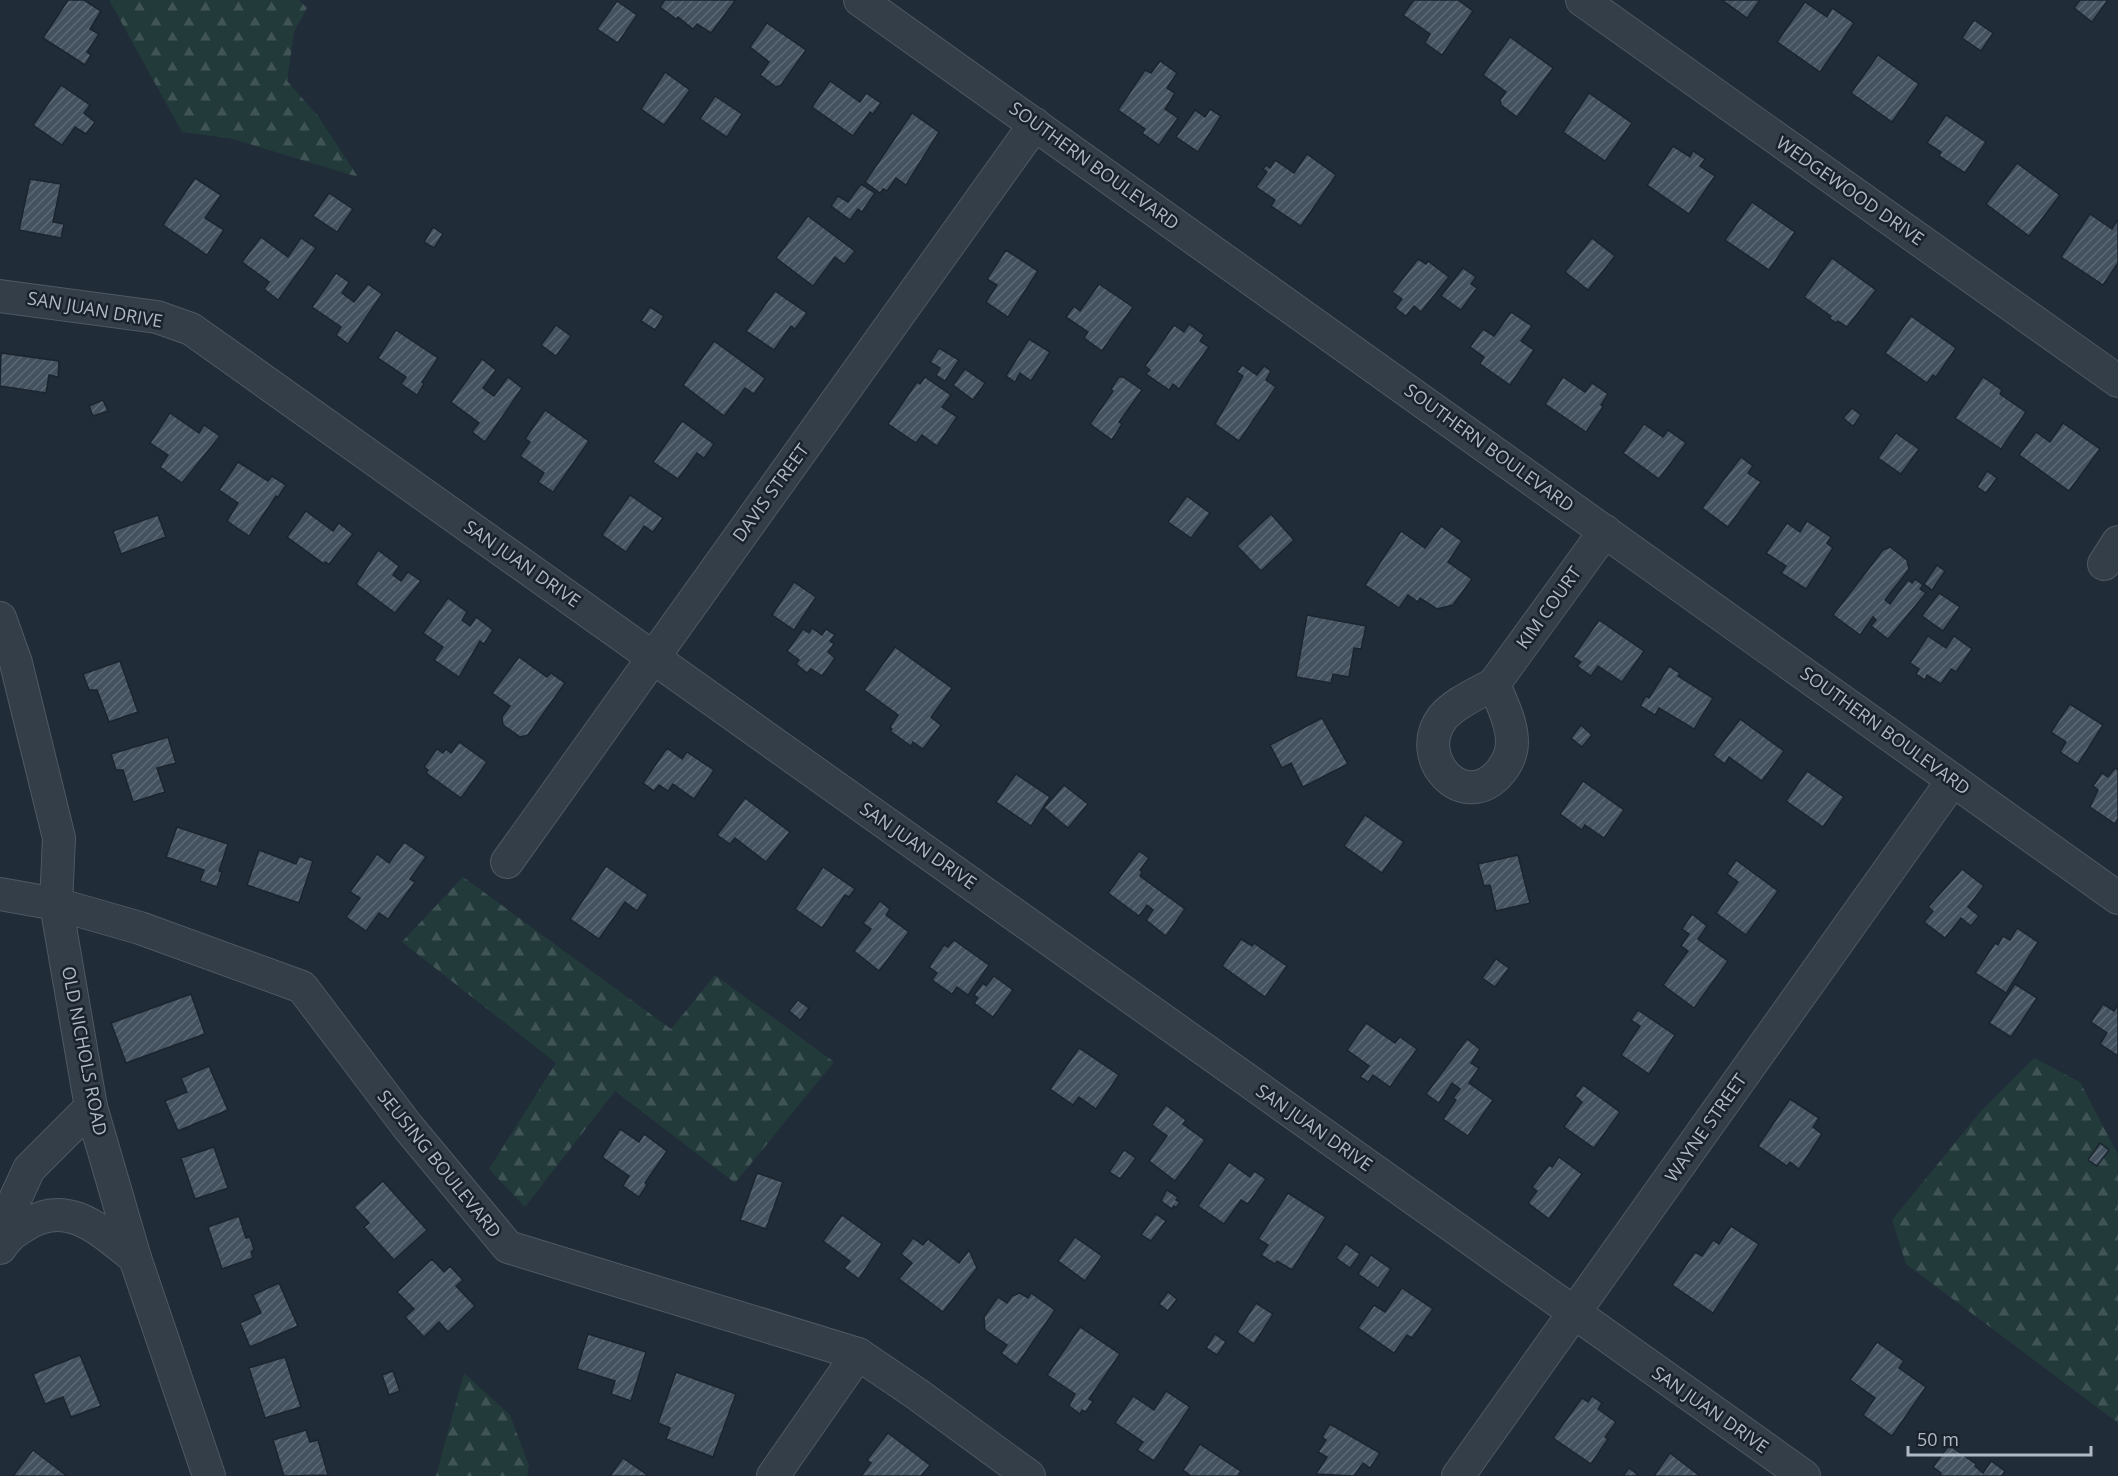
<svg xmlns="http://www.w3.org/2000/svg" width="2118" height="1476" font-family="'Open Sans',sans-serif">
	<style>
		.forest { fill: url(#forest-firs) }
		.building { fill: url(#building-hatch); stroke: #1b252f; stroke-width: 1.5 }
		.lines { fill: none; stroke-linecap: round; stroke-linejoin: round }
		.minor-casing { stroke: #4f5963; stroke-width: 34 }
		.minor { stroke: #343e49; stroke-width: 32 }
		.labels { text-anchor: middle; stroke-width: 5; stroke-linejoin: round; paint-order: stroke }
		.street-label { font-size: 18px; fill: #afb9c5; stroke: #1a232d }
	</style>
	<defs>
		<pattern id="forest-firs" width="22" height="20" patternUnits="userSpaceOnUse" patternTransform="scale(1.5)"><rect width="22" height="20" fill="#233a3b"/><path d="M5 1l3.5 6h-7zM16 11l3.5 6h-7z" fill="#405456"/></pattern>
		<pattern id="building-hatch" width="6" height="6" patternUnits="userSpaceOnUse" patternTransform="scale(1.5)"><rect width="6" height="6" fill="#445260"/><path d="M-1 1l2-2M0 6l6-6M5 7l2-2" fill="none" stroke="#5c6975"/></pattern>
	</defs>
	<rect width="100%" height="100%" fill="#202c38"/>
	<g class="forest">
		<polygon points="109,0 299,0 307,8 294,32 287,81 318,116 358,177 233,139 182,132"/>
		<polygon points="463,877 671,1029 715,975 834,1062 735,1183 615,1091 525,1207 489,1169 556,1063 402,942"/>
		<polygon points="2034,1058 2080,1082 2118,1155 2118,1423 1906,1264 1892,1220 1981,1111"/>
		<polygon points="464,1373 510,1415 529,1466 527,1476 436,1476"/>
	</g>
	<g class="building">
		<polygon points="68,0 84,0 101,11 90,29 99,34 87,52 91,55 85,65 43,38"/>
		<polygon points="665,0 733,0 735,1 711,33 697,24 693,29 678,17 676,19 660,7"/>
		<polygon points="1414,0 1458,0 1473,11 1442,55 1425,43 1430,34 1403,15"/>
		<polygon points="1722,0 1760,0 1747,18"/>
		<polygon points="2080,0 2108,0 2092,22 2074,8"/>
		<polygon points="617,1 637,15 618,43 597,29"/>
		<polygon points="1805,2 1827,17 1832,8 1854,23 1820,72 1777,42"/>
		<polygon points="1974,20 1993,33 1981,51 1962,38"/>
		<polygon points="767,23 806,50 781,85 776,87 760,75 769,62 750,47"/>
		<polygon points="1510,37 1553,68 1517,117 1501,105 1500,100 1506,92 1483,75"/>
		<polygon points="1878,55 1919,84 1892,122 1851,93"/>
		<polygon points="1160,61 1177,73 1167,88 1175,93 1165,109 1178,118 1159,145 1142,133 1145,129 1118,110 1145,70 1151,73"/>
		<polygon points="665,72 690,90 664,125 641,109"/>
		<polygon points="830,81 860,102 866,93 881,103 873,114 870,112 853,136 812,107"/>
		<polygon points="61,85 90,105 84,113 95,122 86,134 75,127 62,145 33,125"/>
		<polygon points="1589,93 1632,123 1605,161 1563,132"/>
		<polygon points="715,96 742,114 727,137 700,119"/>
		<polygon points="1210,109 1221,116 1198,152 1176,137 1195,110 1205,117"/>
		<polygon points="912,113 939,132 906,185 896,178 887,191 883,189 880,193 865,182"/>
		<polygon points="1946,115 1986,142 1965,173 1939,156 1941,152 1927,143"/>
		<polygon points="1673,146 1690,157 1693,151 1705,159 1700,166 1715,176 1689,214 1647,185"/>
		<polygon points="1307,154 1336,175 1301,226 1271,206 1275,200 1256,187 1267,172 1263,169 1266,165 1270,168 1275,160 1294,173"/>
		<polygon points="2017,163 2060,195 2029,236 1986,204"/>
		<polygon points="195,178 221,195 205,218 224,230 207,255 163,225"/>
		<polygon points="30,179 61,184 53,222 64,224 61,238 19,230"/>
		<polygon points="861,184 875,193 862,212 858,209 850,220 831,206 838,196 848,202"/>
		<polygon points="329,193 353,209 337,232 313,216"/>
		<polygon points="1752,202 1795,232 1769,270 1725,240"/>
		<polygon points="2090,214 2112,229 2118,220 2118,263 2103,285 2061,257"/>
		<polygon points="808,216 855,251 844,264 835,257 813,286 776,258"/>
		<polygon points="433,227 443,234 434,248 424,242"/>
		<polygon points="261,237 288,257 301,238 316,248 278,300 264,289 269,282 242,262"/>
		<polygon points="1592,238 1615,256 1588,290 1565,272"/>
		<polygon points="1006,250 1038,271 1008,317 986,302 997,285 987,279"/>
		<polygon points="1832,258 1876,290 1847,327 1838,321 1836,323 1829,318 1831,316 1804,297"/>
		<polygon points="1418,259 1426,264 1428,261 1449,277 1421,312 1414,306 1406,316 1395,308 1402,299 1392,292"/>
		<polygon points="1463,268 1476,277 1471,284 1477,288 1461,310 1441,296"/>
		<polygon points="336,273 349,282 342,293 354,302 368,284 382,294 348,344 336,335 341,327 312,307"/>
		<polygon points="1099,284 1133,307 1102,351 1084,338 1088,332 1066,317 1074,306 1080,311"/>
		<polygon points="775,291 807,313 795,329 791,326 774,350 746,331"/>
		<polygon points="650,307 664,316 655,330 641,321"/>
		<polygon points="1511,312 1532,326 1521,341 1534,350 1510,385 1480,364 1484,357 1470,347 1483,329 1494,336"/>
		<polygon points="1911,316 1956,348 1936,377 1933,375 1927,383 1885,353"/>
		<polygon points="1189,324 1204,335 1200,341 1209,347 1179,389 1173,384 1169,390 1146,374 1150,370 1145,366 1174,325 1184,332"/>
		<polygon points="556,325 571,336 556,356 541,345"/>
		<polygon points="396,330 438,358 422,382 424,384 417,395 401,384 406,377 378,358"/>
		<polygon points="1029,339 1050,352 1031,381 1020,373 1015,382 1006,376"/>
		<polygon points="714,341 765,378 754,394 745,388 724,416 683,385"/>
		<polygon points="939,348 959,360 945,381 936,375 940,368 930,362"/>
		<polygon points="1,353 59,361 58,377 49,375 46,393 0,386"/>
		<polygon points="482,359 496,370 483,388 494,396 508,377 522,388 485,442 472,432 479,423 451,402"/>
		<polygon points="1242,365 1257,375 1264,366 1271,371 1266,380 1276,387 1239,441 1215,424 1243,376 1237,372"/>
		<polygon points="965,369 985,383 973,400 953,385"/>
		<polygon points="925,377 951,395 942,407 957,417 937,446 922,435 916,443 888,424 917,382 920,384"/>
		<polygon points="1119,377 1123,377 1142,390 1119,422 1122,424 1112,440 1090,424 1113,391 1111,389"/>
		<polygon points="1563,377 1585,392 1592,383 1608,394 1601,405 1603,407 1586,432 1545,404"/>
		<polygon points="1983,377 2002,390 2000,394 2026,412 2001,449 1955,418"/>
		<polygon points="103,400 108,411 93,416 89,406"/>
		<polygon points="1852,408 1861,415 1853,426 1843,418"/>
		<polygon points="545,410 589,441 553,492 538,482 544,473 520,456 530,442 525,439"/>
		<polygon points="170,413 199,433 204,425 220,436 182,483 160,467 168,455 150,443"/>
		<polygon points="682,421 714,444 704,458 697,453 678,479 653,462"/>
		<polygon points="2063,423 2100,449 2069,491 2019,455 2036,432 2050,442"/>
		<polygon points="1644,424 1663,437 1668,430 1686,443 1659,479 1623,453"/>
		<polygon points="1896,433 1919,449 1901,474 1878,458"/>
		<polygon points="1741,457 1753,466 1748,473 1761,482 1728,527 1702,508"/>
		<polygon points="238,462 268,481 272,476 286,485 278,497 276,496 249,536 227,521 238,503 219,490"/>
		<polygon points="1987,471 1997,478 1986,493 1977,487"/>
		<polygon points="630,495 663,518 653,532 644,526 626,552 602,535"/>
		<polygon points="1187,496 1210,513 1191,538 1168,522"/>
		<polygon points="306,511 333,531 339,523 353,534 329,564 325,562 324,564 287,537"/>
		<polygon points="1271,514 1294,540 1261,571 1237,546"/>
		<polygon points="158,515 166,537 121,554 113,531"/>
		<polygon points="1807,521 1831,537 1827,543 1833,548 1806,589 1781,573 1786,566 1766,553 1787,523 1800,532"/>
		<polygon points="1441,526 1462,541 1448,562 1472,579 1453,605 1437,609 1420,598 1418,602 1408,595 1399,608 1365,585 1401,531 1425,548"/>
		<polygon points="1890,547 1907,560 1909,569 1885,600 1890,604 1908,580 1912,583 1915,579 1923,585 1920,589 1926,593 1888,639 1871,626 1876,620 1873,617 1860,635 1833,615 1883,550"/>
		<polygon points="378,550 399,566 393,575 401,581 408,572 421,581 395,613 356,584"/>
		<polygon points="1937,565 1945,571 1932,590 1924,584"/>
		<polygon points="794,582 816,597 794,630 772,615"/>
		<polygon points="1939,593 1960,607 1943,631 1922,616"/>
		<polygon points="448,598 467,612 462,620 470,626 476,617 493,630 484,644 480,641 459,677 434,660 443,647 423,633"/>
		<polygon points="1307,615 1366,626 1361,649 1354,648 1349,677 1333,674 1331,683 1296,677"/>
		<polygon points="1599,620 1644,651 1622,682 1598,666 1591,676 1577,666 1581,662 1573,657"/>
		<polygon points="812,628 822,635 826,629 835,635 830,641 834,644 828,652 835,658 822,676 811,669 807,673 796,664 799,660 787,651 803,629 809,633"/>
		<polygon points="1928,636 1946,648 1954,636 1972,649 1956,672 1951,669 1941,684 1927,675 1925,680 1916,674 1919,669 1910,663"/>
		<polygon points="895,647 952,688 931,717 941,725 923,749 913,742 911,746 890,731 892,729 890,727 898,715 864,690"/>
		<polygon points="519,657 547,677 551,673 565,683 528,735 520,737 503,725 502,717 510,706 492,693"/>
		<polygon points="120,661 138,712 109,722 97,690 89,690 83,674"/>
		<polygon points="1669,666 1680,673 1678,676 1713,698 1694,729 1659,708 1655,715 1640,706 1646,696 1649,698"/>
		<polygon points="2070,704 2103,725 2078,764 2060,752 2066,742 2051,732"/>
		<polygon points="1322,718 1348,764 1303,787 1291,763 1282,768 1270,745"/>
		<polygon points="1740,719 1784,751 1762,781 1729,757 1725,764 1713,755"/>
		<polygon points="1581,725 1592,735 1582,747 1571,738"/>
		<polygon points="168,737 176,763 157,768 165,792 133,802 123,770 116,770 111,754"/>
		<polygon points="459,742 487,762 461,798 426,773 428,770 424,767 437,749 443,753 446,749 451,753"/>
		<polygon points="667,748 682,759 687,752 714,770 694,799 673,784 668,791 659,785 654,791 643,783"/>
		<polygon points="2115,768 2118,770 2118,819 2115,824 2090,807 2098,790 2093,786 2102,773 2108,777"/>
		<polygon points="1807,771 1844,797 1823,827 1786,801"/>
		<polygon points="1016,774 1050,797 1031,826 996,802"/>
		<polygon points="1583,781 1624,810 1604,838 1585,825 1582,830 1560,814"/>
		<polygon points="1064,785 1088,804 1068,828 1044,808"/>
		<polygon points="745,798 790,832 766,862 735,838 730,844 717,835"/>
		<polygon points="1365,815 1404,842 1382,873 1344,846"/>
		<polygon points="177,827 228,844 219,871 222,872 217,887 200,881 204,870 166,857"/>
		<polygon points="404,842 426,857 410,879 415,882 388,919 379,913 366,931 346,917 360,898 350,892 377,854 389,863"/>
		<polygon points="259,850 296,864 299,856 313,861 299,903 247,885"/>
		<polygon points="1139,851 1149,858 1140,870 1142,872 1140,876 1185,909 1166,936 1146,920 1153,910 1147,905 1139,916 1108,893"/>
		<polygon points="1518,855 1530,903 1496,911 1490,885 1484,886 1478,864"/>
		<polygon points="1736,860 1778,891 1746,935 1716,913 1738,882 1727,874"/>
		<polygon points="606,866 648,895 637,911 625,902 599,939 570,919"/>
		<polygon points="823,867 855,889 849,897 845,895 822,928 795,909"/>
		<polygon points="1962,869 1984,886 1968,907 1979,916 1971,926 1961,918 1945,938 1924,922 1933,911 1928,907"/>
		<polygon points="880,901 890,909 886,915 909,932 879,971 854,951 871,929 863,923"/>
		<polygon points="1692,914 1707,926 1698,939 1728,961 1694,1008 1663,985 1688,951 1681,946 1689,934 1682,929"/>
		<polygon points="2017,928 2038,942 2006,993 1975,973 1995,943 1998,945 2003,936 2010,940"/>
		<polygon points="1241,939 1252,946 1254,943 1287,966 1265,997 1222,966"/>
		<polygon points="954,940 989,965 968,995 957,987 952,994 932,980 937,973 929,967 944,945 948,947"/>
		<polygon points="1496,959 1509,968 1495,987 1482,978"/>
		<polygon points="994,976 1013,990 993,1017 974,1003 978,998 974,995 983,983 986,986"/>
		<polygon points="2015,984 2037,998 2011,1037 1989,1023"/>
		<polygon points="191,994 205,1034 126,1063 111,1023"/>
		<polygon points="798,1000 809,1008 800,1020 789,1011"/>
		<polygon points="2103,1004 2114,1011 2118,1005 2118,1056 2100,1044 2107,1033 2091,1022"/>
		<polygon points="1638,1010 1675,1035 1649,1074 1621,1055 1640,1026 1631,1020"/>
		<polygon points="1366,1023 1395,1043 1400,1037 1417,1049 1390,1087 1373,1075 1368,1082 1360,1077 1369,1066 1347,1050"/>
		<polygon points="1467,1039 1480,1049 1471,1063 1479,1068 1469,1083 1493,1100 1468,1136 1443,1119 1456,1100 1453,1098 1460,1089 1452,1083 1439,1103 1426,1094"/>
		<polygon points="1079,1048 1119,1075 1096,1109 1079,1097 1073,1105 1050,1089"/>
		<polygon points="209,1066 228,1110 178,1131 165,1101 187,1092 181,1078"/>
		<polygon points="1583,1085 1620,1112 1594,1148 1564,1127 1582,1102 1575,1096"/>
		<polygon points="1790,1099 1819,1118 1813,1127 1822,1134 1799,1169 1790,1162 1787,1166 1758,1146"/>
		<polygon points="1166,1105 1186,1120 1183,1124 1205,1140 1175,1181 1149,1161 1167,1136 1152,1125"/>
		<polygon points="620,1129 639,1142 644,1134 667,1151 645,1183 647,1185 639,1197 623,1186 629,1176 602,1157"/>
		<polygon points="2100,1143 2109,1150 2097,1166 2088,1160"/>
		<polygon points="214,1147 228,1188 195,1199 181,1158"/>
		<polygon points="1124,1150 1136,1158 1120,1179 1109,1172"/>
		<polygon points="1559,1157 1582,1174 1549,1219 1528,1203 1537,1191 1532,1187 1549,1165 1552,1167"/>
		<polygon points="1229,1162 1250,1177 1254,1171 1266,1179 1248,1204 1241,1200 1224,1224 1198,1206"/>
		<polygon points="757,1173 783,1182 766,1229 740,1220"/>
		<polygon points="383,1181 427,1230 394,1260 364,1227 369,1223 354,1207"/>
		<polygon points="1167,1190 1178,1197 1176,1200 1180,1202 1176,1208 1174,1206 1172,1209 1161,1201"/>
		<polygon points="1288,1193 1326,1217 1292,1270 1277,1261 1275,1264 1261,1255 1268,1245 1258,1239"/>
		<polygon points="1156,1214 1166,1221 1151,1241 1141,1235"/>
		<polygon points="842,1215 882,1244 859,1279 844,1268 850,1261 823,1241"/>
		<polygon points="239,1216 246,1238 250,1237 254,1249 251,1252 253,1258 222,1269 208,1227"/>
		<polygon points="1731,1226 1759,1244 1713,1313 1672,1285 1695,1252 1702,1256 1713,1240 1719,1244"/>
		<polygon points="1075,1237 1102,1256 1085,1281 1058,1261"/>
		<polygon points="913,1238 923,1245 928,1239 959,1263 969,1250 977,1268 943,1312 899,1279 912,1263 901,1254"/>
		<polygon points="1346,1244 1360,1254 1350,1268 1336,1258"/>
		<polygon points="1371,1255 1391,1269 1378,1288 1358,1274"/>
		<polygon points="432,1259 444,1272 450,1266 463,1280 456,1286 475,1306 448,1332 439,1322 424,1337 405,1317 414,1309 397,1292"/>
		<polygon points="279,1283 298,1326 250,1347 240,1323 261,1313 253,1295"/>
		<polygon points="1402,1288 1433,1309 1412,1338 1407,1335 1394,1353 1358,1328 1374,1305 1385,1312"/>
		<polygon points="1168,1292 1177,1299 1168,1311 1159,1304"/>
		<polygon points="1020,1293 1028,1298 1031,1293 1055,1310 1017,1365 1001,1353 1007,1345 985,1330 984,1317 998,1297 1007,1303 1012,1296"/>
		<polygon points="1256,1303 1273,1314 1254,1344 1237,1332"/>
		<polygon points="1080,1327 1120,1354 1089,1399 1093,1401 1086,1412 1082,1410 1080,1414 1069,1406 1075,1394 1047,1375"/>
		<polygon points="588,1334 646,1352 631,1401 611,1394 615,1381 577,1369"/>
		<polygon points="1215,1334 1226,1342 1217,1355 1206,1348"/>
		<polygon points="1877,1342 1904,1361 1899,1368 1926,1387 1892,1436 1863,1415 1875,1398 1850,1380"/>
		<polygon points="80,1355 101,1406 71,1417 63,1397 45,1404 33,1374"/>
		<polygon points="285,1357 301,1407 265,1418 249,1368"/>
		<polygon points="393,1371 400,1391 389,1395 382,1375"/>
		<polygon points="676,1372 736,1394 713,1457 666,1439 670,1428 658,1423"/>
		<polygon points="1166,1391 1190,1407 1154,1461 1137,1450 1143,1442 1115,1423 1133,1396 1154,1410"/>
		<polygon points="1592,1396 1602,1403 1598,1409 1616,1422 1605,1437 1608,1439 1591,1464 1553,1438 1582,1398 1588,1402"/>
		<polygon points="1330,1424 1380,1453 1370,1468 1363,1463 1354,1476 1316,1474 1327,1457 1318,1452 1326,1440 1322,1437"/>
		<polygon points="306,1430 310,1442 318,1440 328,1475 284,1476 273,1440"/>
		<polygon points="888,1433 930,1465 921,1476 861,1476 871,1463 867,1460"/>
		<polygon points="1200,1444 1241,1471 1238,1476 1191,1476 1183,1470"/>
		<polygon points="1949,1445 1976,1464 1975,1466 1983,1473 1991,1461 2005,1471 2002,1476 1940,1476 1941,1473 1933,1467"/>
		<polygon points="33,1450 67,1476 13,1476"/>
		<polygon points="1670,1453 1700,1476 1654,1476"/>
		<polygon points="623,1458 649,1476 610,1476"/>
		<polygon points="1629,1468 1637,1474 1636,1476 1623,1476"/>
	</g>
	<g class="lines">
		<defs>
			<g id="minor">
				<polyline points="860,0 2118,898"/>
				<polyline points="1582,0 2118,381"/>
				<polyline points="0,296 157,317 191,329 1804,1476"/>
				<polyline points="2104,564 2118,542"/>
				<polyline points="0,618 16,663 59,838 56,904 91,1107 135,1258 209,1476"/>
				<path d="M 1494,684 C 1478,693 1455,703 1443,717 C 1411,758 1465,816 1501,771 C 1508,762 1512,753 1512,742 C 1512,722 1501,702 1494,684 L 1605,531"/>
				<polyline points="507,862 1035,124"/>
				<polyline points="0,894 56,904 140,928 302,987 408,1127 508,1247 858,1354 917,1394 1029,1476"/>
				<polyline points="0,1232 29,1169 91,1107"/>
				<path d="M 0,1248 C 7,1237 14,1232 24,1226 C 68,1197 101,1231 135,1258"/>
				<polyline points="773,1476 858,1354"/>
				<polyline points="1458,1476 1953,780"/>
			</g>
		</defs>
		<use href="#minor" class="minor-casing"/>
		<use href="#minor" class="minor"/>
	</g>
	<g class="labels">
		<g class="street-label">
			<text transform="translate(1094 166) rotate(36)" y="6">SOUTHERN BOULEVARD</text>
			<text transform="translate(1850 191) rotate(35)" y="6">WEDGEWOOD DRIVE</text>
			<text transform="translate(95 310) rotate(10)" y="6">SAN JUAN DRIVE</text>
			<text transform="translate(1489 448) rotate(36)" y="6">SOUTHERN BOULEVARD</text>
			<text transform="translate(771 493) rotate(-54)" y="6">DAVIS STREET</text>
			<text transform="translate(522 564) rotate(35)" y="6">SAN JUAN DRIVE</text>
			<text transform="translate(1549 608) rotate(-54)" y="6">KIM COURT</text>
			<text transform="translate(1885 731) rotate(36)" y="6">SOUTHERN BOULEVARD</text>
			<text transform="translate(918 846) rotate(35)" y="6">SAN JUAN DRIVE</text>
			<text transform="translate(84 1051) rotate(79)" y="6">OLD NICHOLS ROAD</text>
			<text transform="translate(1314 1128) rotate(35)" y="6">SAN JUAN DRIVE</text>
			<text transform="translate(1706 1128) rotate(-55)" y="6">WAYNE STREET</text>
			<text transform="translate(439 1164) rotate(51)" y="6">SEUSING BOULEVARD</text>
			<text transform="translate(1710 1410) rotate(35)" y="6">SAN JUAN DRIVE</text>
		</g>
	</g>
	<path d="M1908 1446v9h183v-9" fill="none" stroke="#afb9c5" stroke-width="3"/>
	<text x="1917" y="1446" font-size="18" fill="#afb9c5" stroke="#1a232d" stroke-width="4.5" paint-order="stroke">50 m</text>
</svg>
